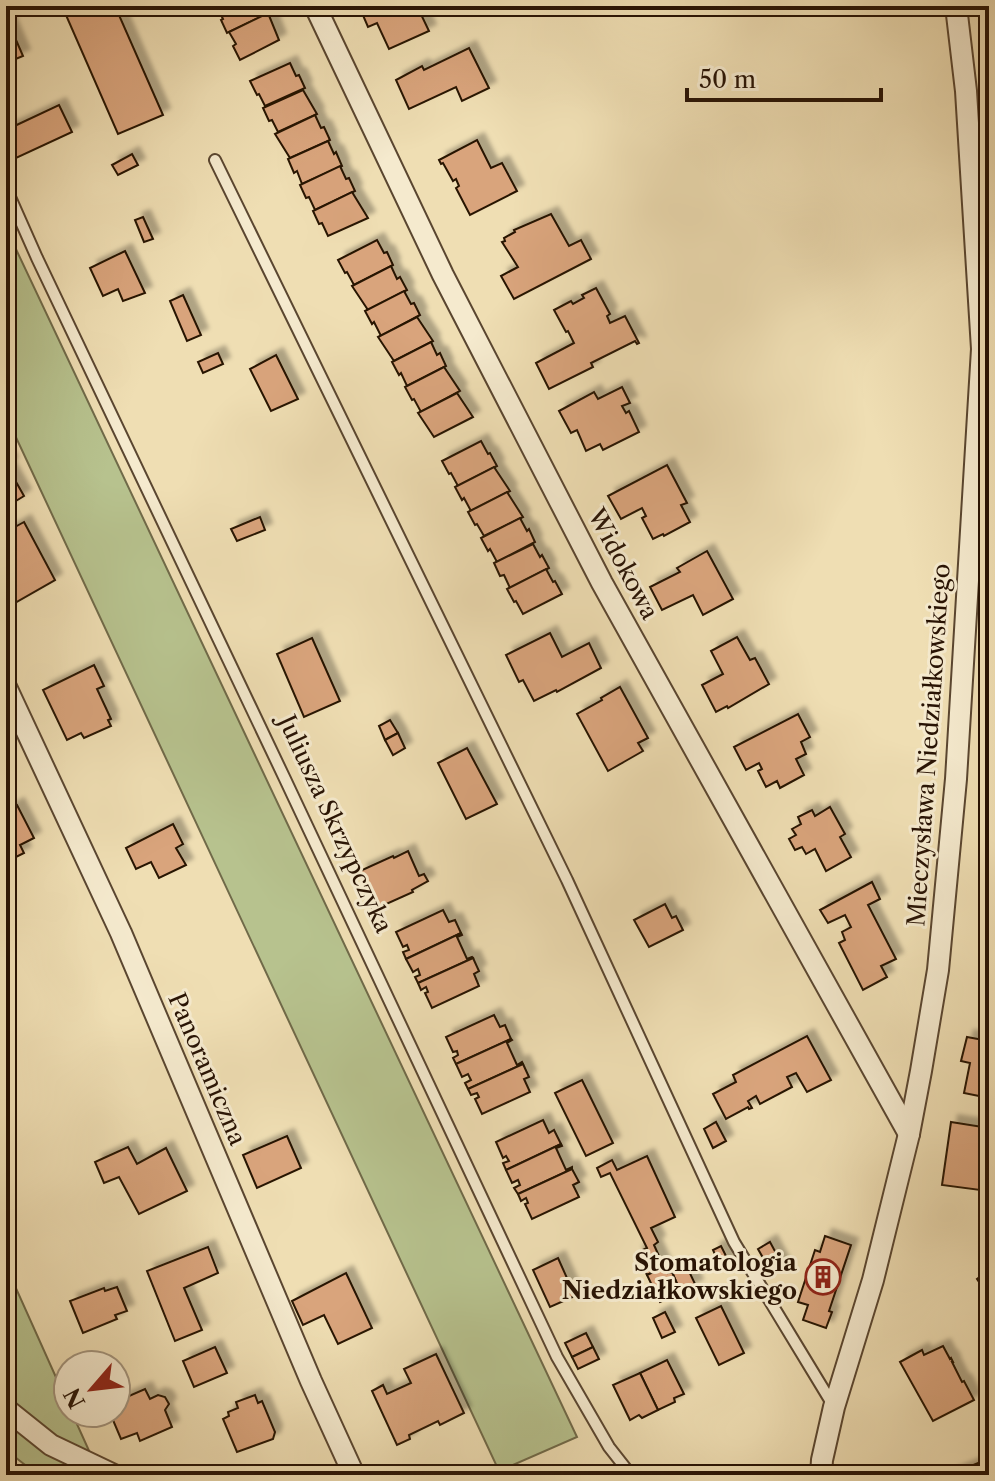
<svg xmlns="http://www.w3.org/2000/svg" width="995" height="1481" font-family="'Libre Caslon Text',serif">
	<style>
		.green { fill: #b7c28e; stroke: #706a49; stroke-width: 2 }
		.building { fill: #d9a47b; stroke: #281304; stroke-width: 2; filter: url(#shadow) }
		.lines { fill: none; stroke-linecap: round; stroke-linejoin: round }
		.service-casing { stroke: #5a4630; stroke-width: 14 }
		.minor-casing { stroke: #5a4630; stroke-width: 24 }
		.service { stroke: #f5eace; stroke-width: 10 }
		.minor { stroke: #f5eace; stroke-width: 20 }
		.labels { text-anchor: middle; stroke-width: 6; stroke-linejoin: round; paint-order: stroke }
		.street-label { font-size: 24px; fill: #281304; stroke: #f5eace }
		.poi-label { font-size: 24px; font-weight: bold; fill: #281304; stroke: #f5eace; text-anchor: end }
	</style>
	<defs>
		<filter id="shadow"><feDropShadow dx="7" dy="-7" stdDeviation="2" flood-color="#0004"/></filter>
	</defs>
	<rect width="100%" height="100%" fill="#efdeb3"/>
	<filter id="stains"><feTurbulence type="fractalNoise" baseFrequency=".0025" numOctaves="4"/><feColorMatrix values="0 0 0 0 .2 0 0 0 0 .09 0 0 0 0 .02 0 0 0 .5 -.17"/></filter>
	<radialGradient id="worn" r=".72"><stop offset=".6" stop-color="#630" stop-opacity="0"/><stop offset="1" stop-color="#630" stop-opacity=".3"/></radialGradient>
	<g class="green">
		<polygon points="6,228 577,1437 499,1471 6,416"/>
		<polygon points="6,1266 68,1404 68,1413 72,1413 100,1475 38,1475 6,1450"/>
	</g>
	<g class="building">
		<polygon points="62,6 115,6 163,115 118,134"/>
		<polygon points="217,6 263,6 267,14 227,33 221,20 223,19"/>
		<polygon points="359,6 417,6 429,31 389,49 377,23 368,27"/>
		<polygon points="268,13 279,40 240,60 233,46 236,44 229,32"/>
		<polygon points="6,17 23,56 6,63"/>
		<polygon points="469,48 489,88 462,101 456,87 409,109 396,80 422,66 424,70"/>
		<polygon points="290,63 296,76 299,75 305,88 265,106 259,94 257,95 250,81"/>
		<polygon points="303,90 317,114 278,132 272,120 269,121 263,108"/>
		<polygon points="59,105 72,132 16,158 6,138 6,130"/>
		<polygon points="315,115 321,128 324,127 330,140 290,158 275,134"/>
		<polygon points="477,140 491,168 502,163 517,191 470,215 456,188 459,186 456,179 453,181 443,163 441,164 439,160"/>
		<polygon points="328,141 334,154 336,152 342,166 302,184 297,171 294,173 288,159"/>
		<polygon points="132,154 138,165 118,175 112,165"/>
		<polygon points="340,166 346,179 349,178 355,191 315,210 309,197 306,198 300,185"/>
		<polygon points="352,192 368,218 328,236 322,223 319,224 313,211"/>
		<polygon points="551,214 569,246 581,240 591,259 514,299 501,276 518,267 502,242 505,241 504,238 515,232 514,230"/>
		<polygon points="143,217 153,239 144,242 135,220"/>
		<polygon points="377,240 384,253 387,252 393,265 354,285 347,272 345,273 338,260"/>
		<polygon points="125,251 145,293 123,301 118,289 103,296 90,268"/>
		<polygon points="391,266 397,279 400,277 407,290 368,310 352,286"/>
		<polygon points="596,288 610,314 607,316 610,323 625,316 639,343 637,344 635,341 591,363 593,367 549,389 536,363 574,343 568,331 566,332 554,310 571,301 573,304 584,298 582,295"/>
		<polygon points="404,291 411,304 414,303 420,315 381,336 374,322 372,324 365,311"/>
		<polygon points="183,295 201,335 187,341 170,301"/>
		<polygon points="417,317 433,341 394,361 378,337"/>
		<polygon points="431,342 437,355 440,353 446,366 407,386 401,373 399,375 392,362"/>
		<polygon points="218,353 223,364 203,373 198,362"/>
		<polygon points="276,355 298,399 271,411 250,369"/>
		<polygon points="444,367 460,391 421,412 414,399 412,400 405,387"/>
		<polygon points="622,387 630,403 622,406 626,413 629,411 639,432 603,450 600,444 586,451 577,430 571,433 559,411 594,392 598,399"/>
		<polygon points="457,393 473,417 434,437 418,413"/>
		<polygon points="481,441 488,454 490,453 497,466 458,486 451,473 449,474 442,461"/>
		<polygon points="6,455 11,464 7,466 24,496 6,507"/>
		<polygon points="667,465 687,503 681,505 690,522 664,536 663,534 653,539 642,518 646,516 642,508 621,519 608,496"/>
		<polygon points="494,467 510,491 471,511 464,498 462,500 455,487"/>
		<polygon points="507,492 523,517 484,536 477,524 475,525 468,512"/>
		<polygon points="260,517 265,530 237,541 231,529"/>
		<polygon points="520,518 527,531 529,529 535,542 497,562 490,549 488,551 481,538"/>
		<polygon points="24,522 55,580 6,608 6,574 11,570 6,560 6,532"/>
		<polygon points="533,544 540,557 542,555 549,568 510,588 504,575 500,576 494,563"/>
		<polygon points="707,551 733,599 703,615 693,595 662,610 650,587 680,572 677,568"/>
		<polygon points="546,569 553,582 555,581 562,594 523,614 516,601 514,602 507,589"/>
		<polygon points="550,633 562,657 589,643 601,668 557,692 556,690 534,701 523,680 519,682 506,655"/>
		<polygon points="737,637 750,660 755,658 769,684 728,708 727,706 716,712 702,685 723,674 711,651"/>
		<polygon points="312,638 340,701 304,717 277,654"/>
		<polygon points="94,665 104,686 97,689 111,719 108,720 111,726 84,738 81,733 67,740 43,690"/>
		<polygon points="620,687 648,738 638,743 643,751 608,771 577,714 602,700 601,698"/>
		<polygon points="798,714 810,737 801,742 806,754 796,759 804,775 780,788 777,781 766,787 758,771 762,769 759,763 746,770 734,747"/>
		<polygon points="390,720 398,733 385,740 379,726"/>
		<polygon points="398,733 405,748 393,755 385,740"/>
		<polygon points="467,748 497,804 466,819 438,763"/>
		<polygon points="17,805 34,838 20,845 24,853 6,862 6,811"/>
		<polygon points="830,807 845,834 840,837 851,857 826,871 815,849 806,854 802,847 795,850 789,839 796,835 792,829 801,824 798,817 812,810 815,816"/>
		<polygon points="173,824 183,844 176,848 186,865 159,878 151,862 136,869 126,848"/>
		<polygon points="408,851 419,876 424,874 428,881 412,890 413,892 373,910 368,900 372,897 360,871 393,856 394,858"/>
		<polygon points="872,882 880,899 868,905 896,959 881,966 887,977 863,990 839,943 845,940 842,932 851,927 845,915 828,923 820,910"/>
		<polygon points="665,904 672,918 676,916 683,930 649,947 634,920"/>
		<polygon points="443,910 449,922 455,920 461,933 406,959 403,952 409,950 407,945 403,947 396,932"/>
		<polygon points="461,933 462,935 457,937 467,959 472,957 473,958 418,983 415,977 420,975 418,969 413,972 406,959"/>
		<polygon points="473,958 479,971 474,974 479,986 432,1008 425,993 428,992 426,987 421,990 418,983"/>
		<polygon points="494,1015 500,1027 505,1025 511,1039 456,1064 453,1058 458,1055 457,1051 453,1052 446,1037"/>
		<polygon points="807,1036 831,1080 807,1092 796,1073 787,1077 792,1087 760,1104 756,1096 748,1101 752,1108 749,1109 748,1107 726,1119 713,1094 736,1082 733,1075"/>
		<polygon points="967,1037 989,1041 989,1098 964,1093 970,1063 961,1061"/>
		<polygon points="511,1039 512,1040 507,1043 517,1065 522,1062 523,1064 468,1089 465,1083 471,1080 468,1074 462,1077 456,1064"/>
		<polygon points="523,1064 529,1077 524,1079 530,1092 482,1114 475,1099 479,1097 477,1093 471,1095 468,1089"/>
		<polygon points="582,1080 613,1143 586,1156 555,1093"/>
		<polygon points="543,1120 549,1133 554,1130 561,1144 506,1170 503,1163 509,1161 506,1156 503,1158 496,1142"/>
		<polygon points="716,1122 726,1141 713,1148 704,1129"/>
		<polygon points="951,1122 989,1128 980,1190 942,1185"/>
		<polygon points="287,1136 301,1168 257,1188 243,1155"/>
		<polygon points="561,1144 562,1146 556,1148 566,1170 572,1167 572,1169 518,1194 514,1188 520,1185 518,1180 512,1183 506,1170"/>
		<polygon points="128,1147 137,1164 166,1148 187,1191 139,1214 119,1177 104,1183 95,1162"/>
		<polygon points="647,1156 675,1217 651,1228 658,1242 654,1245 664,1267 647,1275 636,1253 647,1248 610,1173 601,1177 597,1168 612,1160 617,1170"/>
		<polygon points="572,1169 579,1182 573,1185 579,1197 532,1219 525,1204 528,1203 526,1198 521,1201 518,1194"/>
		<polygon points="825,1236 851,1245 829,1311 832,1312 826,1328 803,1320 808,1305 798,1302 815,1250 820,1252"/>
		<polygon points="770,1242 783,1266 771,1272 758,1249"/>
		<polygon points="721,1246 729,1262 720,1266 713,1250"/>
		<polygon points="208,1247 218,1273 184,1288 202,1330 175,1341 147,1271"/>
		<polygon points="558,1258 575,1296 550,1307 533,1270"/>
		<polygon points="686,1265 696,1286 681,1293 672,1272"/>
		<polygon points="664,1267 668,1273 672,1272 681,1293 660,1302 647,1275"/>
		<polygon points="989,1270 989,1297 977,1279"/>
		<polygon points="346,1273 372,1328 338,1344 324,1315 303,1325 292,1301"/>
		<polygon points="117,1287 127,1311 115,1315 117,1319 83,1333 70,1301 104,1288 105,1291"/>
		<polygon points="721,1306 744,1353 719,1365 696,1318"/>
		<polygon points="665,1312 675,1332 662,1338 653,1318"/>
		<polygon points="586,1333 593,1347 572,1357 565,1343"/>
		<polygon points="943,1346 950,1359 951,1358 953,1362 952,1362 962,1382 964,1381 974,1400 933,1421 900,1362 922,1350 924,1355"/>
		<polygon points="215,1347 227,1373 194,1387 183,1361"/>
		<polygon points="593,1347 599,1359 578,1369 572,1357"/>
		<polygon points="436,1354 464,1413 440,1425 438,1421 409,1435 410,1439 397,1445 372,1391 383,1385 387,1394 411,1383 404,1369"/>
		<polygon points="667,1360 684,1394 674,1398 675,1402 658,1410 640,1373"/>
		<polygon points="640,1373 658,1410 642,1418 639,1415 630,1420 613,1385"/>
		<polygon points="145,1389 150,1399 158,1395 165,1397 169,1404 165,1410 172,1427 140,1441 137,1433 121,1439 110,1413 116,1413 116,1410 125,1406 122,1399"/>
		<polygon points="255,1395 258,1403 262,1401 275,1432 273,1439 237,1452 223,1419 229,1416 228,1412 238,1408 236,1402"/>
		<polygon points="988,1459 989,1475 949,1475"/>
	</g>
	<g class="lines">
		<defs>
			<g id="service">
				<polyline points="215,160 567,880 734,1242 833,1405"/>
				<polyline points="6,188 37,258 285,779 557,1357 609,1447 631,1475"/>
			</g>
			<g id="minor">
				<polyline points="315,6 443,275 602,583 909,1134"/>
				<polyline points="6,687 121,933 311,1381 354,1475"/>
				<polyline points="6,1409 51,1445 114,1475"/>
				<polyline points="821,1475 822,1460 834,1407 873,1280 909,1134 921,1071 938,970 956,779 982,349 966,91 956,6"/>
			</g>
		</defs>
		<use href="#service" class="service-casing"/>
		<use href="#minor" class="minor-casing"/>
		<use href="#service" class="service"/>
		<use href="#minor" class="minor"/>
	</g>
	<defs>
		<symbol id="building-ring" viewBox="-11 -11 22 22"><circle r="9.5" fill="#f5eace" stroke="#8f2418" stroke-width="1.5"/><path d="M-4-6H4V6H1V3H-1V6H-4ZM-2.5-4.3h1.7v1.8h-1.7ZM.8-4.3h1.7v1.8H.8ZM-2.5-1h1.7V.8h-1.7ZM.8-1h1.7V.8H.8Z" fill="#8f2418"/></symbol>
	</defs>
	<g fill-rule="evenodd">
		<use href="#building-ring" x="803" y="1257" width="40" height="40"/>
	</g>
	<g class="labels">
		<g class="street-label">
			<text transform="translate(623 564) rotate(62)" y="8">Widokowa</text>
			<text transform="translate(929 745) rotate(-86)" y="8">Mieczysława Niedziałkowskiego</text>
			<text transform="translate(335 824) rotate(65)" y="8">Juliusza Skrzypczyka</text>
			<text transform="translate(207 1069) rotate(67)" y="8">Panoramiczna</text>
		</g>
		<g class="poi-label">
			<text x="797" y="1271">Stomatologia<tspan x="797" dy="28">Niedziałkowskiego</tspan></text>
		</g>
	</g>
	<rect width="995" height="1481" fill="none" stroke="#efdeb3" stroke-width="32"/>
	<rect x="8" y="8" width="979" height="1465" fill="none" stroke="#281304" stroke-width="4"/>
	<rect x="16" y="16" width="963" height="1449" fill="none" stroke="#281304" stroke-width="2"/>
	<g transform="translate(92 1389) rotate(242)"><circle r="38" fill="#f5eace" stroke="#a3947d" stroke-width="2"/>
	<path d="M0-6L14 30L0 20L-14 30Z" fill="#8f2418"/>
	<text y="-12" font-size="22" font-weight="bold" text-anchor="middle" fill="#281304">N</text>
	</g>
	<path d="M687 88v12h194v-12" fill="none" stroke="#281304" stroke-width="4"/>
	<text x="699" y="88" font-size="24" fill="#281304" stroke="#f5eace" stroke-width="6" paint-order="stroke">50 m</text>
	<rect width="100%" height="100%" filter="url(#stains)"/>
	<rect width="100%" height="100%" fill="url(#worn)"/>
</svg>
